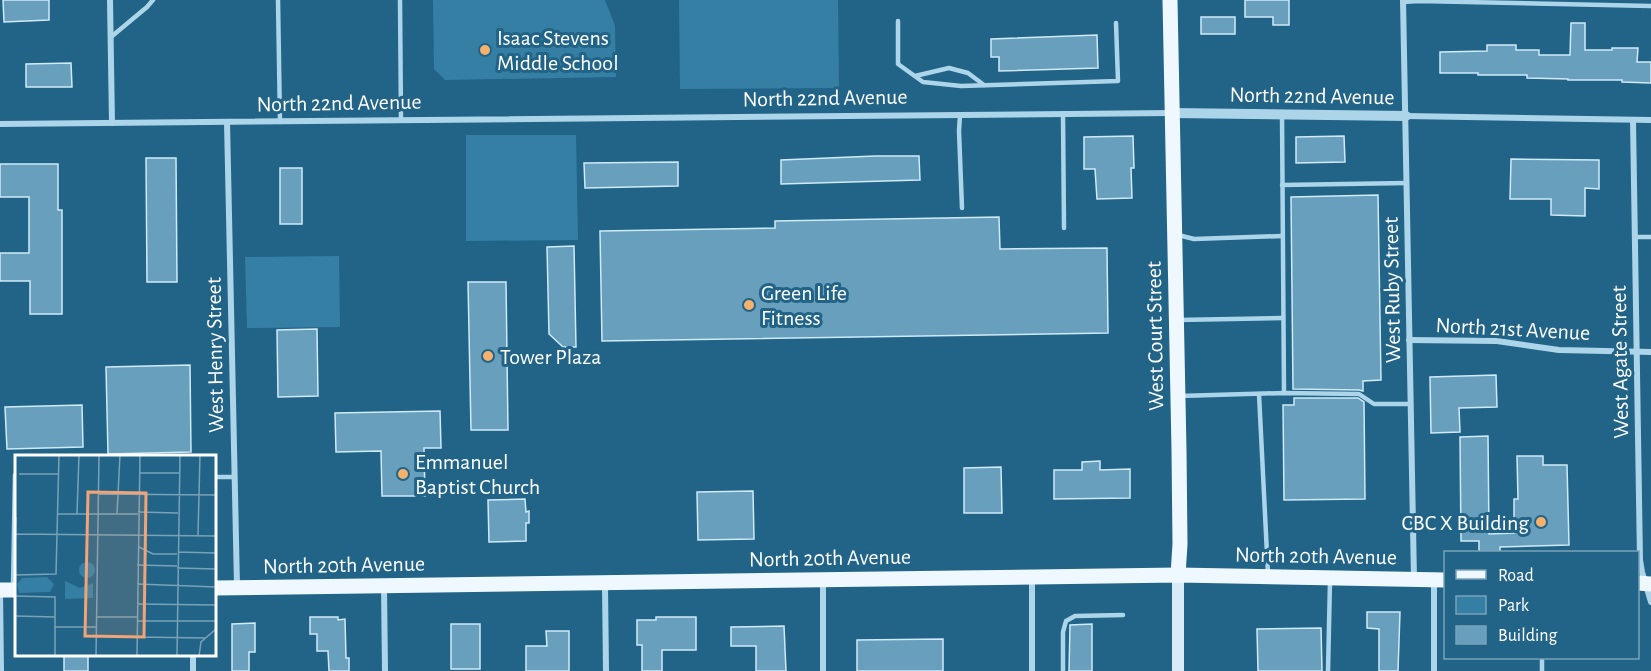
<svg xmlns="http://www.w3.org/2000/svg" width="1651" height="671" font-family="'Alegreya Sans',sans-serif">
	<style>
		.green { fill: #357fa4 }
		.building { fill: #679fbc; stroke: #d0eaf7; stroke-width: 1.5 }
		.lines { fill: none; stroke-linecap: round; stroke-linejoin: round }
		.service { stroke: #acd5ea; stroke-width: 4.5 }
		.minor { stroke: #acd5ea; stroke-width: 6 }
		.tertiary { stroke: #acd5ea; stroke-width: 10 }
		.secondary { stroke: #d7ecf8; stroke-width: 12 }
		.primary { stroke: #eff8fe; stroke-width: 15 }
		.poi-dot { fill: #f6b16d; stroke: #216487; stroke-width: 2 }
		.labels { text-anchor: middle; stroke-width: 6; stroke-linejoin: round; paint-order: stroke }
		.poi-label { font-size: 22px; fill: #fff; stroke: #216487; text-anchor: start }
		.street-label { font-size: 22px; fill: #fff; stroke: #216487 }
		.inset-road { fill: none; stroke: #7aa2b7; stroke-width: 1.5 }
		.view { fill: #f2a479; fill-opacity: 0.15; stroke: #f2a479; stroke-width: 3 }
		.inset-edge { fill: none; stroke: #fff; stroke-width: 3 }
	</style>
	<rect width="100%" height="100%" fill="#216487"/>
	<g class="green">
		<polygon points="433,0 605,0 615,26 616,77 445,80 434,69"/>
		<polygon points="679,0 838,0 839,88 680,89"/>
		<polygon points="466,135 576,135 578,240 466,241"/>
		<polygon points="339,256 340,327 247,328 245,257"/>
	</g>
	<g class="building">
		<polygon points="3,0 49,0 49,20 4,22"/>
		<polygon points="1245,0 1289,0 1289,25 1273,25 1273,17 1245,17"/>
		<rect x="1201" y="17" width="34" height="17"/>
		<polygon points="1571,23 1585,23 1585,50 1612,50 1612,48 1638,48 1637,62 1651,62 1651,83 1622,82 1622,80 1568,80 1568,79 1527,78 1527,75 1478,75 1478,73 1440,73 1440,52 1487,51 1487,45 1516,45 1516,50 1539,50 1539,55 1570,55"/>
		<polygon points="1097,35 1098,68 999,71 999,57 991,57 991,39"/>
		<polygon points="71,63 72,87 26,87 26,64"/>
		<polygon points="1133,136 1134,168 1131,168 1132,198 1097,199 1095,169 1084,169 1084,137"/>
		<polygon points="1344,136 1345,162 1296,163 1296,137"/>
		<polygon points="875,156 919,156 920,180 781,184 781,160"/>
		<polygon points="146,158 176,158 177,282 147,282"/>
		<polygon points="1511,159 1599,160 1599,189 1585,188 1585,216 1551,215 1551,199 1510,199"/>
		<polygon points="678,162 678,186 585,188 584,163"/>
		<polygon points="0,164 58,164 58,210 62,210 62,314 30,314 30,281 0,281 0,253 29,253 29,197 0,197"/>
		<rect x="280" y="168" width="22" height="56"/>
		<polygon points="1378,195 1381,380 1363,381 1363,391 1359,390 1293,389 1291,197"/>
		<polygon points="999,217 1000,249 1107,248 1108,333 602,341 600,231 775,228 775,221"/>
		<polygon points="574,246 576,347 563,347 549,334 547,247"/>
		<polygon points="468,282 506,282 508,430 471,430"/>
		<polygon points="317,329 318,396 278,397 277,330"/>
		<polygon points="190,365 191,452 108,454 106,367"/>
		<polygon points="1496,375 1497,407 1459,408 1460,432 1431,433 1430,377"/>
		<polygon points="1294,398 1358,398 1364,402 1365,499 1284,500 1283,405 1294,405"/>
		<polygon points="82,405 83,447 7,449 5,407"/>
		<polygon points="440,411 441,448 424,448 425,496 382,496 381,451 336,452 335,413"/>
		<polygon points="1488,436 1489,534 1514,533 1514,499 1518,499 1517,456 1543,456 1543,465 1567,465 1569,545 1500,547 1500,552 1479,552 1479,541 1461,541 1460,437"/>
		<polygon points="1100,461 1100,470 1130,469 1130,498 1054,499 1054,470 1082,470 1082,462"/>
		<polygon points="1001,467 1002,513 964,513 964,468"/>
		<polygon points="753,491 754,539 698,540 697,492"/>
		<polygon points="525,499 526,512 529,511 529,523 526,523 526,541 489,542 488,500"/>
		<polygon points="1367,612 1400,612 1398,671 1379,671 1379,629 1367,628"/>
		<polygon points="310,617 338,617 338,620 345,619 346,658 349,658 349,671 329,671 328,651 317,651 317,634 310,634"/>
		<polygon points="656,617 696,617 696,650 662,650 662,671 642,671 642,645 637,645 637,620 656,620"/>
		<polygon points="255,623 255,652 249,652 249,671 232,671 232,624"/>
		<rect x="451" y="624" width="29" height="45"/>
		<polygon points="1092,624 1092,671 1069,671 1070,625"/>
		<polygon points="784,626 786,671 756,671 756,646 731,646 731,627"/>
		<polygon points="1321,628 1322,671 1258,671 1257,629"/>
		<polygon points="546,631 569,631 569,671 526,671 526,646 547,646"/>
		<polygon points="943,639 943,671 857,671 857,640"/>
		<rect x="64" y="654" width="24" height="17"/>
	</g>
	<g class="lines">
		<g class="service">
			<polyline points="278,0 280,122"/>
			<polyline points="400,0 401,120"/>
			<polyline points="1404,2 1418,1 1651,6"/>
			<polyline points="898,21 898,64 923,82 961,86 1118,81 1116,23"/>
			<polyline points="111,37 147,7 153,0"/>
			<polyline points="915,76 949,68 968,73 984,85"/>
			<polyline points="1063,114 1064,228"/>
			<polyline points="1282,114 1284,393"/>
			<polyline points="960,115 959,131 962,208"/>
			<polyline points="1282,185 1407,183"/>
			<polyline points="1178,235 1194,239 1282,236"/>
			<polyline points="1635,237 1651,237"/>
			<polyline points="1178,320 1283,318"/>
			<polyline points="1259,394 1268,574"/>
			<polyline points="1179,396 1284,393 1359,394 1374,404 1411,404"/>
			<polyline points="214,477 234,477"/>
			<polyline points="13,587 15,475 16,475"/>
			<polyline points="1542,658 1542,671"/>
			<polyline points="1063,671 1063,632 1066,621 1075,616 1123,615"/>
			<polyline points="1328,671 1330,581"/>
		</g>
		<g class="minor">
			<polyline points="110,0 112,123"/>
			<polyline points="1403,0 1414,579"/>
			<polyline points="1406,116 1651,120"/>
			<polyline points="1633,120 1640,560 1642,572 1651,602"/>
			<polyline points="227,122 237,586"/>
			<polyline points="0,124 1171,113"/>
			<polyline points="1409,340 1497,341 1559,350 1651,352"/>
			<polyline points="823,582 823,671"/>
			<polyline points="1434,582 1434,671"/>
			<polyline points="605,585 606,671"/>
			<polyline points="384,588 385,671"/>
			<polyline points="0,591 1,671"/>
			<polyline points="193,654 193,671"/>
			<polyline points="1032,671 1032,579"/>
		</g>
		<polyline class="tertiary" points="1172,113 1406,116"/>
		<polyline class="secondary" points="1178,575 1178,671"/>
		<g class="primary">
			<polyline points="1170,0 1179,450 1180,544 1178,575"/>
			<polyline points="1638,583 1651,584"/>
			<polyline points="214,588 1178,575 1446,580"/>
			<polyline points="0,590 16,590"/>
		</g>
	</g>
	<g class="poi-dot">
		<circle cx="485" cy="50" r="6"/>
		<circle cx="749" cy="305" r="6"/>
		<circle cx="488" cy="356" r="6"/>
		<circle cx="403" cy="474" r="6"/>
		<circle cx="1541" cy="522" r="6"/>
	</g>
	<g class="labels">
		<g class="poi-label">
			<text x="497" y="45">Isaac Stevens<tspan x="497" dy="25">Middle School</tspan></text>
			<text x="761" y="300">Green Life<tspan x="761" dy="25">Fitness</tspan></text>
			<text x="500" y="364">Tower Plaza</text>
			<text x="415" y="469">Emmanuel<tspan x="415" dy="25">Baptist Church</tspan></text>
			<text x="1529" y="530" text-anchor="end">CBC X Building</text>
		</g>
		<g class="street-label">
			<text transform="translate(1312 95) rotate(1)" y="8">North 22nd Avenue</text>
			<text transform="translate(825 97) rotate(-1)" y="8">North 22nd Avenue</text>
			<text transform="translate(339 102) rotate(-1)" y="8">North 22nd Avenue</text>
			<text transform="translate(1391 290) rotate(-91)" y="8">West Ruby Street</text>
			<text transform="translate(1513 328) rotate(3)" y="8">North 21st Avenue</text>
			<text transform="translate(1154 336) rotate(-91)" y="8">West Court Street</text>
			<text transform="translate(214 355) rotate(-91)" y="8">West Henry Street</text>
			<text transform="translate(1619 362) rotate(-91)" y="8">West Agate Street</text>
			<text transform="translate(1316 555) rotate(1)" y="8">North 20th Avenue</text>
			<text transform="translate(830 557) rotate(-1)" y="8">North 20th Avenue</text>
			<text transform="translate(344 564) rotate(-1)" y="8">North 20th Avenue</text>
		</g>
	</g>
	<g transform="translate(15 455)">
		<rect width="201" height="201" fill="#216487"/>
		<path d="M64 115a8 8 0 1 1 16 0a8 8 0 1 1-16 0ZM 32,122 L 39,129 L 35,137 L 4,138 L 2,129 L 7,123 ZM 50,126 L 65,133 L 78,128 L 78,143 L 50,144 Z" fill="#357fa4"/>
		<path class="inset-road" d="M 124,18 L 165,18M 4,19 L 43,19M 83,39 L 201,40M 123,57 L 163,58M 42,59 L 123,59M 62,59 L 64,0M 102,59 L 105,0M 0,79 L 201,81M 183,80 L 185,0M 124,92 L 138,99 L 162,99M 0,95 L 1,62M 163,97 L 201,98M 0,100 L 0,133M 122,110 L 162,111M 162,113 L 201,114M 0,120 L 41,119 L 44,0M 122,129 L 201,132M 0,141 L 40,142 L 40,201M 122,149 L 201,150M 0,161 L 40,162M 81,162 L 122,162M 122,166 L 201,166M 40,172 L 81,172M 122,182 L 190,183M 81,201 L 84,0M 122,201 L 125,0M 162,201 L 165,0M 184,201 L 186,187 L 201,174"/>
		<path class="view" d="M 73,37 L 131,38 L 129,182 L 70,181 Z"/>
		<rect width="201" height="201" class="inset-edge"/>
	</g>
	<rect x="1444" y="551" width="195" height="108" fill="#216487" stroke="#7aa2b7" stroke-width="1.5"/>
	<rect x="1456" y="570" width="30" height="9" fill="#eff8fe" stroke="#7aa2b7" stroke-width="1.5"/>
	<text x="1498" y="581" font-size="18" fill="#ffffff">Road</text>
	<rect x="1456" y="596" width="30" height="18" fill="#357fa4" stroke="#7aa2b7" stroke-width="1.5"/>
	<text x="1498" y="611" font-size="18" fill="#ffffff">Park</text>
	<rect x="1456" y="626" width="30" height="18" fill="#679fbc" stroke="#7aa2b7" stroke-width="1.5"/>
	<text x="1498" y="641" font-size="18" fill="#ffffff">Building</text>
</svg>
